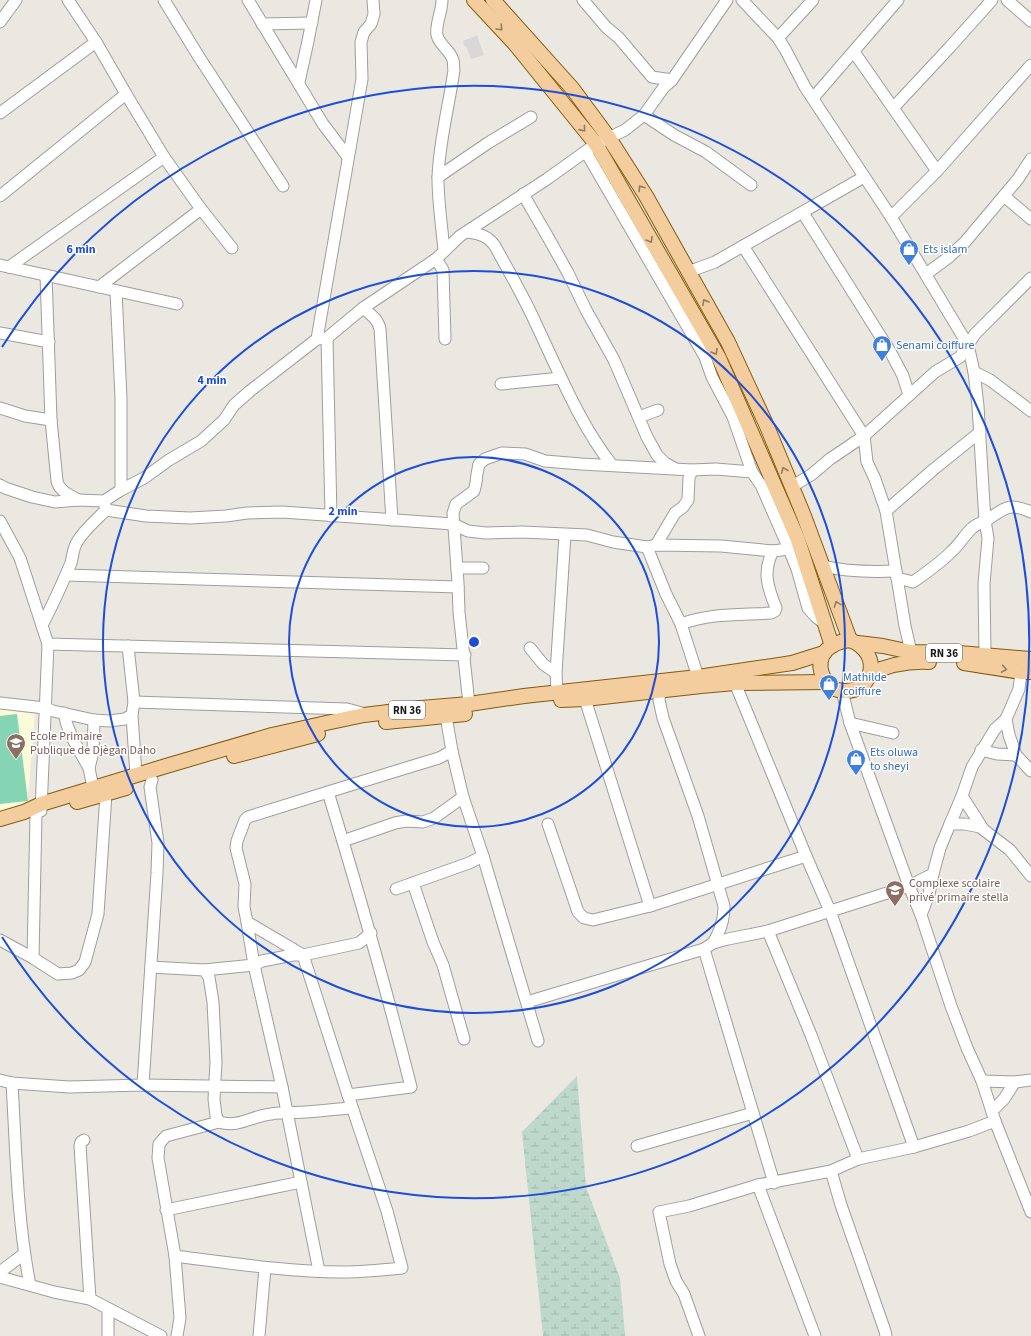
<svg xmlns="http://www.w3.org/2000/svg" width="1031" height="1336" font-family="'Source Sans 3',sans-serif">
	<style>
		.residential { fill: #d9d7d7 }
		.education { fill: #fbfbda }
		.wetland { fill: url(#wetland-marsh) }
		.pitch { fill: #85d4b4 }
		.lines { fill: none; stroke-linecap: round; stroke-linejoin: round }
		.minor-casing { stroke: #9e9e9e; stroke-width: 13 }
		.major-casing { stroke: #845b0d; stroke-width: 16 }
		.minor { stroke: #fff; stroke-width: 11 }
		.major { stroke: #f3cd9e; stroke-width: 14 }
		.oneway { stroke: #917c63 }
		.ring { fill: none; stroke: #1d4ed8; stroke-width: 2 }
		.labels { text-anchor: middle; stroke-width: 3; stroke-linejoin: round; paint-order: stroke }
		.shield { fill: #fff; stroke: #5f5f5f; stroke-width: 1 }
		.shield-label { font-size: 11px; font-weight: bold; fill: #1a1a1a }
		.shop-label { font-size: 12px; fill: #366cbe; stroke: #fff; text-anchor: start }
		.education-label { font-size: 12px; fill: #785e54; stroke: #fff; text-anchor: start }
		.centre { fill: #1d4ed8; stroke: #fff; stroke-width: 2 }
		.ring-label { font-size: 12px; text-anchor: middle; font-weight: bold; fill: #1d4ed8; stroke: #fff; stroke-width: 3; stroke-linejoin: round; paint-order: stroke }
	</style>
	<defs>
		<pattern id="wetland-marsh" width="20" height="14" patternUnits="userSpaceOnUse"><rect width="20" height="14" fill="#bfd8cc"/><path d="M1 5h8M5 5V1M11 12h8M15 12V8" fill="none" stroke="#a4b9af"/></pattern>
	</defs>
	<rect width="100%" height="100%" fill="#ebe8e1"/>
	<polygon class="residential" points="477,35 484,55 471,59 466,46 464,46 463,41"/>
	<polygon class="education" points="0,709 35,714 27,807 0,813"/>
	<polygon class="wetland" points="577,1076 586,1187 620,1278 625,1336 543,1336 522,1132"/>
	<polygon class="pitch" points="17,714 28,801 0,804 0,716"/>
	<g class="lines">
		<defs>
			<g id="minor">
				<polyline points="68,0 96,42 126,94 164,157 201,209 232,248"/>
				<polyline points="164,0 199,57 283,186"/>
				<polyline points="248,0 323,124 348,157"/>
				<path d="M 442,0 C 442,12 435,25 437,35 C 439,45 450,50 453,60 C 454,63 453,67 454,70 C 449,106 439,142 438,178 C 438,203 442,227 444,251"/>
				<polyline points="583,0 606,27 619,38 652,77 672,80"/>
				<polyline points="742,0 778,38 785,49 805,87 891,217 968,345 974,372 978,406 985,521 988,538 984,584 985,655"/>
				<polyline points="1007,0 1031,21"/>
				<polyline points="0,22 16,0"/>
				<polyline points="262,24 312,23"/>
				<polyline points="778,38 813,0"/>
				<polyline points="854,52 937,171 1031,65"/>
				<polyline points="299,82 308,41 316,0"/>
				<polyline points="813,98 898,0"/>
				<polyline points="893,108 950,47 992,0"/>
				<polyline points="0,113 96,42"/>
				<polyline points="644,115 674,135 706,152 751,185"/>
				<polyline points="586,152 705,357 712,377 733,417 752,472 761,485 789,549 797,569 808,608 816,617 825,624"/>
				<polyline points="438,177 488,143 531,117"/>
				<polyline points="523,194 549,239 568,273 586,310 614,360 647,437 657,455 665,463 674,468"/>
				<polyline points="0,196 126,94"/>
				<polyline points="1004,196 1031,219"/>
				<polyline points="803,213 891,353 903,376 909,395"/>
				<polyline points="891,217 937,171"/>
				<path d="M 467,232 C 479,234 487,235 495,246 C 509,272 524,297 536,324 C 558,370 580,425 612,465"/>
				<polyline points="743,246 864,436 867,462 875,479 886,511 905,626 911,652"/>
				<polyline points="436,259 443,270 445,339"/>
				<polyline points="0,265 177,304"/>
				<polyline points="9,267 164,157"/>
				<polyline points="688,272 715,262 864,177"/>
				<polyline points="926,274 949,257 965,242 1018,179 1031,159"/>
				<path d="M 46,275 L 51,420 L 57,481 C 59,491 70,495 78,500"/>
				<polyline points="99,287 201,209"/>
				<polyline points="116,291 121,398 121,490"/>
				<path d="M 363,308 C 370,314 378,319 380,329 L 392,520"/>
				<polyline points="0,333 49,342"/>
				<polyline points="327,338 331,516"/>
				<polyline points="317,339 362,79 361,42 364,32 371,24 374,14 373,0"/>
				<polyline points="974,372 990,380 1031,411"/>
				<polyline points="501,384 561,378"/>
				<polyline points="0,408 25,416 51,420"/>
				<polyline points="639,417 658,410"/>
				<polyline points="0,485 5,488 32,497 55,502 78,500 104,501"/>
				<polyline points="791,487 811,475 830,459 864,436 935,372 960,357 975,334 1031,278"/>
				<polyline points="106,510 146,516 190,518 226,516 247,513 282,512 453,524 468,531 486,533 522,532 587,535 613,542 647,547 656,545 721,546 773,551 789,549"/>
				<polyline points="886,511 934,469 980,432"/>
				<polyline points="0,521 20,558 48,644 465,655"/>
				<polyline points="656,545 675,513 683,507 688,500 689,478 692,470"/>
				<polyline points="647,547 666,594 681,624 698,677"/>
				<path d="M 823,566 C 847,572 871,572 896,571"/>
				<polyline points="457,568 483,568"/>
				<polyline points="66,575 458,587"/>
				<path d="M 897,578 L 913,582 C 926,573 940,563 951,552 C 959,545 964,536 971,529 C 976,524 981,523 987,520 C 1005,508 1009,502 1031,512"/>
				<path d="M 681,624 C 710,613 741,615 771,613 L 775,611 L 776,608 C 768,588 762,572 773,551"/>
				<path d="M 42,625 C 53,605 62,584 71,563 C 73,556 73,548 77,542 C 84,530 96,520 106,510 L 104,501 L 121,490 L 144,478 L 169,460 L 201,441 L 224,420 L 234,405 L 250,391 L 317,339 L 327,338 L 363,308 L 436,259 L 460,236 L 547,179 L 596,144 L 625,130 L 644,115 L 664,87 L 672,80 L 727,0"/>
				<polyline points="128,646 134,702 132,715 136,775"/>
				<polyline points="530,648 543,664 556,673"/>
				<polyline points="735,683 806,856 830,911 914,1147"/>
				<path d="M 660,691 L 659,700 L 663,718 L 698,816 L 724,906 C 724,921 720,931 713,943"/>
				<polyline points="842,691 850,723 909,886 921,915 951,1006 967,1048 982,1081 995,1121 1031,1212"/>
				<polyline points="557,692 556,673 565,535"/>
				<polyline points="585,699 650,906"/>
				<polyline points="134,702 347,709 362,713 364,715"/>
				<polyline points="0,703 45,708 53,711 94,720 109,721 125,719 132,715"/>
				<polyline points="469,704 459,612 458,583 453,513 456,504 474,491 476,483 477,474 479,464 485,459 502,453 525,454 545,461 581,464 692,470 716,469 752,472"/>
				<path d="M 64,713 C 68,735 79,749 89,768"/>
				<polyline points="446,716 452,751 463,797 483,856 538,1041"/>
				<polyline points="1006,719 1009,735 1016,755 1031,771"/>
				<polyline points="850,723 893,733"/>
				<polyline points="981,750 997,754 1016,755"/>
				<polyline points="93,788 89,768 93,752 94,720"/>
				<polyline points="962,796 983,829"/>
				<polyline points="41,811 48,644"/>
				<polyline points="548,824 578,912 584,918 593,920 650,906 806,856"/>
				<polyline points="950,824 962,796 972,767 995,729 1006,719 1019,689 1021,672"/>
				<polyline points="343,841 395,823 406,821 423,822 434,818 463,797"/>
				<polyline points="413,883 433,942 443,965 464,1039"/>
				<polyline points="396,889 469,863 483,856"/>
				<polyline points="921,915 929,894 933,874"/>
				<polyline points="247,922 254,965 282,1087"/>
				<polyline points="768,931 811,1035 858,1159"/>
				<polyline points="0,940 33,958 58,974 72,973 79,970 85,962 98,914 106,794"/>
				<polyline points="704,949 774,1183"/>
				<polyline points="303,955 247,922 244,907 245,884 236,848 237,841 245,820 248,817 328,792"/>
				<polyline points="33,958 36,814"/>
				<polyline points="151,967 204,970 209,977 213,1002 216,1062 214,1099 216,1116 219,1122"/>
				<polyline points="204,970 254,965 262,961 293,955 302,955"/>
				<polyline points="527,1002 704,949 713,943 728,939 768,931 909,886 933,874 940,848 950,824 965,824 980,827 1010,850 1031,876"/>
				<polyline points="0,1080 12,1083 69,1087 143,1085 282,1087 319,1271"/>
				<polyline points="982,1081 1015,1082 1031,1080"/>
				<path d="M 12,1083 C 16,1150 17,1219 30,1285"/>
				<polyline points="143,1085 157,873 158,843 150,787 152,780"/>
				<polyline points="348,1095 303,955 359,943 371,933"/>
				<polyline points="992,1111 1004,1099 1015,1082"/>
				<polyline points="84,1140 81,1142 80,1146 90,1299"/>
				<polyline points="637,1146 753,1113"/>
				<polyline points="831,1171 841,1205 885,1331 886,1336"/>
				<polyline points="758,1185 815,1336"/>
				<polyline points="166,1210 301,1182"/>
				<path d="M 175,1256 C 230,1263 287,1272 343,1272 C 362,1272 382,1270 402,1268 L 387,1211 L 348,1095 L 411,1087 C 386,988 358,890 328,792 L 406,768 L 439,758 L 452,751"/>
				<polyline points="0,1272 24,1254"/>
				<polyline points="0,1277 54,1292 90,1299 161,1336"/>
				<polyline points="108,1336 108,1309"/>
				<path d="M 177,1336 L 180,1318 L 175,1256 L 158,1158 L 159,1144 L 166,1136 L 219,1122 C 239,1128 251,1116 271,1114 C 282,1112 294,1113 305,1112 C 321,1111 336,1109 352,1108"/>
				<polyline points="259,1336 265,1268"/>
				<polyline points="699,1336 684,1294 676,1281 670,1264 659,1212 689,1206 758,1185 831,1171 858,1159 914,1147 969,1131 995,1121"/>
			</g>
			<g id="major">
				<polyline points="474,0 515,44 596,144 719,358 797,537 832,646"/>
				<polyline points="493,0 572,88 609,138 646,196 728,342 766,424 804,516 850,640"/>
				<path d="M 850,640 C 886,654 871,698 838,690 C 830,688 825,682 822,674 C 815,653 832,642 850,640 Z"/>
				<polyline points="858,643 883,646 911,652 959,653 1031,659"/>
				<polyline points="964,663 1021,672 1031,672"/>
				<path d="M 870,674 C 888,665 909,661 929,662"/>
				<polyline points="561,700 585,699 701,686 735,683 826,682"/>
				<polyline points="386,722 465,714"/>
				<polyline points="234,756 318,734"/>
				<polyline points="77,802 126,788"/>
				<polyline points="0,819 24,812 41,804 166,766 272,735 326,723 364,715 421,708 469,704 524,696 698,677 792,663 824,653"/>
			</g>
		</defs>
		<use href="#minor" class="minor-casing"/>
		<use href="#major" class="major-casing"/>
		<use href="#minor" class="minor"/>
		<use href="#major" class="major"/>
	</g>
	<defs><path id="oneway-chevron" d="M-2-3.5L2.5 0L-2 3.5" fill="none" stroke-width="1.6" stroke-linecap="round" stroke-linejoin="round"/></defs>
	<g class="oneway">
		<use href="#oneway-chevron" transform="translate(500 28) rotate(47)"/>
		<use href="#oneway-chevron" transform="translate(583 129) rotate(51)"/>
		<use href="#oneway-chevron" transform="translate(641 188) rotate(-123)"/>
		<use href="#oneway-chevron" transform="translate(650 240) rotate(60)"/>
		<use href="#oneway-chevron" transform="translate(705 302) rotate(-119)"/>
		<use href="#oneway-chevron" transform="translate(715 352) rotate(60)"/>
		<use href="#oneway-chevron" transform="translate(784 470) rotate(-112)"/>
		<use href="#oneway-chevron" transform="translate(837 604) rotate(-110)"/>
		<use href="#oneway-chevron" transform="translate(1004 669) rotate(10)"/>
	</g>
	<g class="ring">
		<circle cx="474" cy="642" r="185"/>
		<circle cx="474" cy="642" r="371"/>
		<path d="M2 347A556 556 0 1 1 2 937"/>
	</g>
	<defs>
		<symbol id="shop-pin" viewBox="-11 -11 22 30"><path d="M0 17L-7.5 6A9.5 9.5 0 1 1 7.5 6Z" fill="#3f7fe0" stroke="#fff"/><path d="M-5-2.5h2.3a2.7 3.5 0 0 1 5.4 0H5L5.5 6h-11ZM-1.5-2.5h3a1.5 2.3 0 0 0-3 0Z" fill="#fff"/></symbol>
		<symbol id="school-pin" viewBox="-11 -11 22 30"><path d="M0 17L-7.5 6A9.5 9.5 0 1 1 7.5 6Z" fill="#8d6e63" stroke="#fff"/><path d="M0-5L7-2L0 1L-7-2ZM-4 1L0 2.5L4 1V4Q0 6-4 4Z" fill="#fff"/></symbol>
	</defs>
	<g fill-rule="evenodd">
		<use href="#shop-pin" x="898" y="238" width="22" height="30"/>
		<use href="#shop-pin" x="871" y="334" width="22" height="30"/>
		<use href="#shop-pin" x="818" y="673" width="22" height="30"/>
		<use href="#school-pin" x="5" y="732" width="22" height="30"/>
		<use href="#shop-pin" x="845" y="748" width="22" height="30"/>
		<use href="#school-pin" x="884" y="879" width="22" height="30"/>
	</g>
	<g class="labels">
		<g class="shield">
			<rect x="926" y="644" width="36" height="18" rx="3"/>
			<rect x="389" y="701" width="36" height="18" rx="3"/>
		</g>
		<g class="shield-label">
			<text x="944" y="657">RN 36</text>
			<text x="407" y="714">RN 36</text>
		</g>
		<g class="shop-label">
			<text x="923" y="253">Ets islam</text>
			<text x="896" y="349">Senami coiffure</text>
			<text x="843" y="681">Mathilde<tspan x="843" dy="14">coiffure</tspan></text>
			<text x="870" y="756">Ets oluwa<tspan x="870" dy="14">to sheyi</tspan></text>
		</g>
		<g class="education-label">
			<text x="30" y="740">Ecole Primaire<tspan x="30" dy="14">Publique de Djègan Daho</tspan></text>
			<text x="909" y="887">Complexe scolaire<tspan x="909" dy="14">privé primaire stella</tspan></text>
		</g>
	</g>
	<circle cx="474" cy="642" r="6" class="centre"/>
	<g class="ring-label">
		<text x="81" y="253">6 min</text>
		<text x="212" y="384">4 min</text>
		<text x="343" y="515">2 min</text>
	</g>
</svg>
